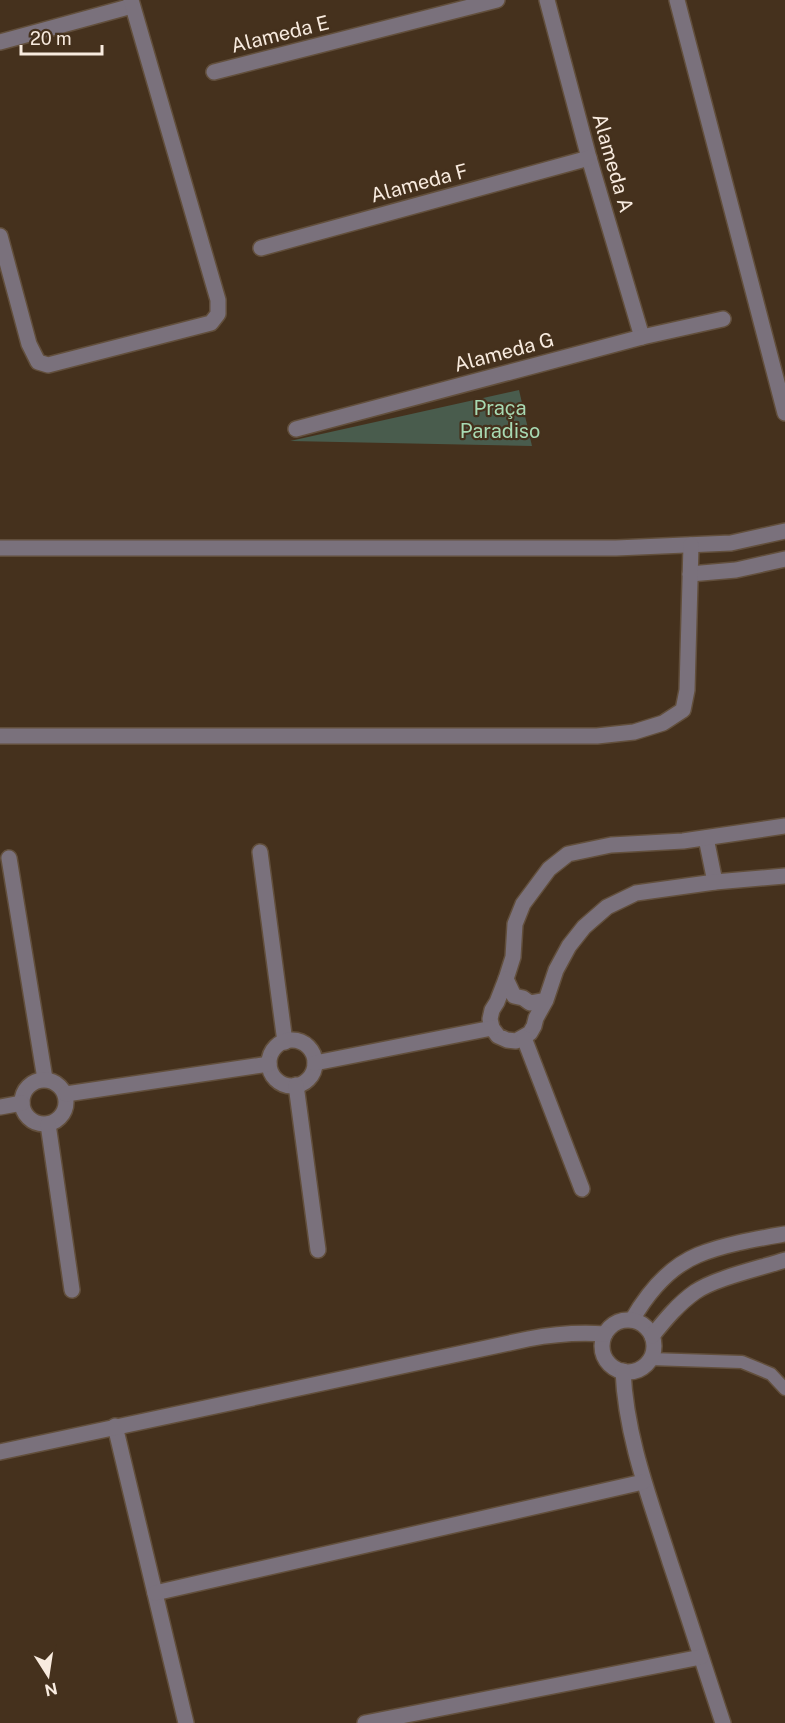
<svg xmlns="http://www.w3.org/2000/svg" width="785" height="1723" font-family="'Public Sans',sans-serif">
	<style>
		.green { fill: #495c4d }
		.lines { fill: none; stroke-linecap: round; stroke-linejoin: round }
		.lane-casing { stroke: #624f3c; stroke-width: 15 }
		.street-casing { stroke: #624f3c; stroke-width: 18 }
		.lane { stroke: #7a717c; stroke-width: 12 }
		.street { stroke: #7a717c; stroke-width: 15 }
		.labels { text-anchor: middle; stroke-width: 4.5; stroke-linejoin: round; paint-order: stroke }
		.street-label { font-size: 20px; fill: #f8ebdf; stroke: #45311d }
		.park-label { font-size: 20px; fill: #a8dab3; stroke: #45311d }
	</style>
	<rect width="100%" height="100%" fill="#45311d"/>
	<polygon class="green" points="519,390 532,446 290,441"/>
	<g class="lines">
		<defs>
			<polyline id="lane" points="650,1359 742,1362 771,1374 785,1389"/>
			<g id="street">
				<polyline points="547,0 589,158 642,337"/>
				<polyline points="677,0 785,413"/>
				<polyline points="0,42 132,6"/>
				<polyline points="214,72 497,0"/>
				<polyline points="0,236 29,344 38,362 48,365 211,323 218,314 218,300 131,0"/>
				<polyline points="261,248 589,158"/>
				<polyline points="296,429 642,337 723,319"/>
				<polyline points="0,548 616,548 731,543 785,531"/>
				<polyline points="690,574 736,570 785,559"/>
				<polyline points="0,736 597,736 634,732 663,723 683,710 687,690 691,545"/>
				<polyline points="706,838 715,882"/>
				<polyline points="260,852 285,1042"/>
				<polyline points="9,858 45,1079"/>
				<polyline points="506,979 513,957 515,924 523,904 549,869 568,854 611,845 683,841 785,826"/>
				<polyline points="546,1000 530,1003 523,998 514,996 506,979 497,1002 492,1010 490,1019 492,1028 498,1036 507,1040 516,1041 530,1033 534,1026 536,1018 546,1000 556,970 569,946 584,927 607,907 636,893 715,882 785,876"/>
				<polyline points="524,1038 582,1189"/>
				<circle cx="292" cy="1063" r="23"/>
				<polyline points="315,1063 492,1028"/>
				<circle cx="44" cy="1102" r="22"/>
				<polyline points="296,1085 318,1250"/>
				<polyline points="66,1094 269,1064"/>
				<polyline points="0,1107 22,1103"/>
				<polyline points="48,1124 72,1290"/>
				<path d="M 632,1320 C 647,1294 669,1267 698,1255 C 725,1244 756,1239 785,1234"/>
				<circle cx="628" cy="1346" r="26"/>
				<path d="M 652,1336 C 665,1320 678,1304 695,1292 C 715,1278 761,1268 785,1260"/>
				<path d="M 623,1371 C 626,1438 650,1499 670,1562 C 688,1615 705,1669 723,1723"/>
				<polyline points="115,1426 186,1723"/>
				<path d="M 0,1452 L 528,1339 C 554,1334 578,1332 605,1334"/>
				<polyline points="155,1593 643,1482"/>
				<polyline points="365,1723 701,1657"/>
			</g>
		</defs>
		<use href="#lane" class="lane-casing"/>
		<use href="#street" class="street-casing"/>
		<use href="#lane" class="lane"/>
		<use href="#street" class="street"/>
	</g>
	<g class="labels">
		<g class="street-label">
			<text transform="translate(280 34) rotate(-14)" y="7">Alameda E</text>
			<text transform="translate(613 163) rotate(74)" y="7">Alameda A</text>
			<text transform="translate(419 183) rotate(-15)" y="7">Alameda F</text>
			<text transform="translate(504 352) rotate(-15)" y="7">Alameda G</text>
		</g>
		<g class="park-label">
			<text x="500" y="415">Praça<tspan x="500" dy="23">Paradiso</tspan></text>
		</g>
	</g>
	<g transform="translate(48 1675) rotate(168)" stroke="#45311d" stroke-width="4.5" paint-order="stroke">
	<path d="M0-4.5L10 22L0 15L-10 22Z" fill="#f8ebdf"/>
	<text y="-9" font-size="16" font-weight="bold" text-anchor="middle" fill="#f8ebdf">N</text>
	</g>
	<path d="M21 45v9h81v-9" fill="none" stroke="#f8ebdf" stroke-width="3"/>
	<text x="30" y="45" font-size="18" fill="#f8ebdf" stroke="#45311d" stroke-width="4.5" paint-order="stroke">20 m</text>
</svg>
